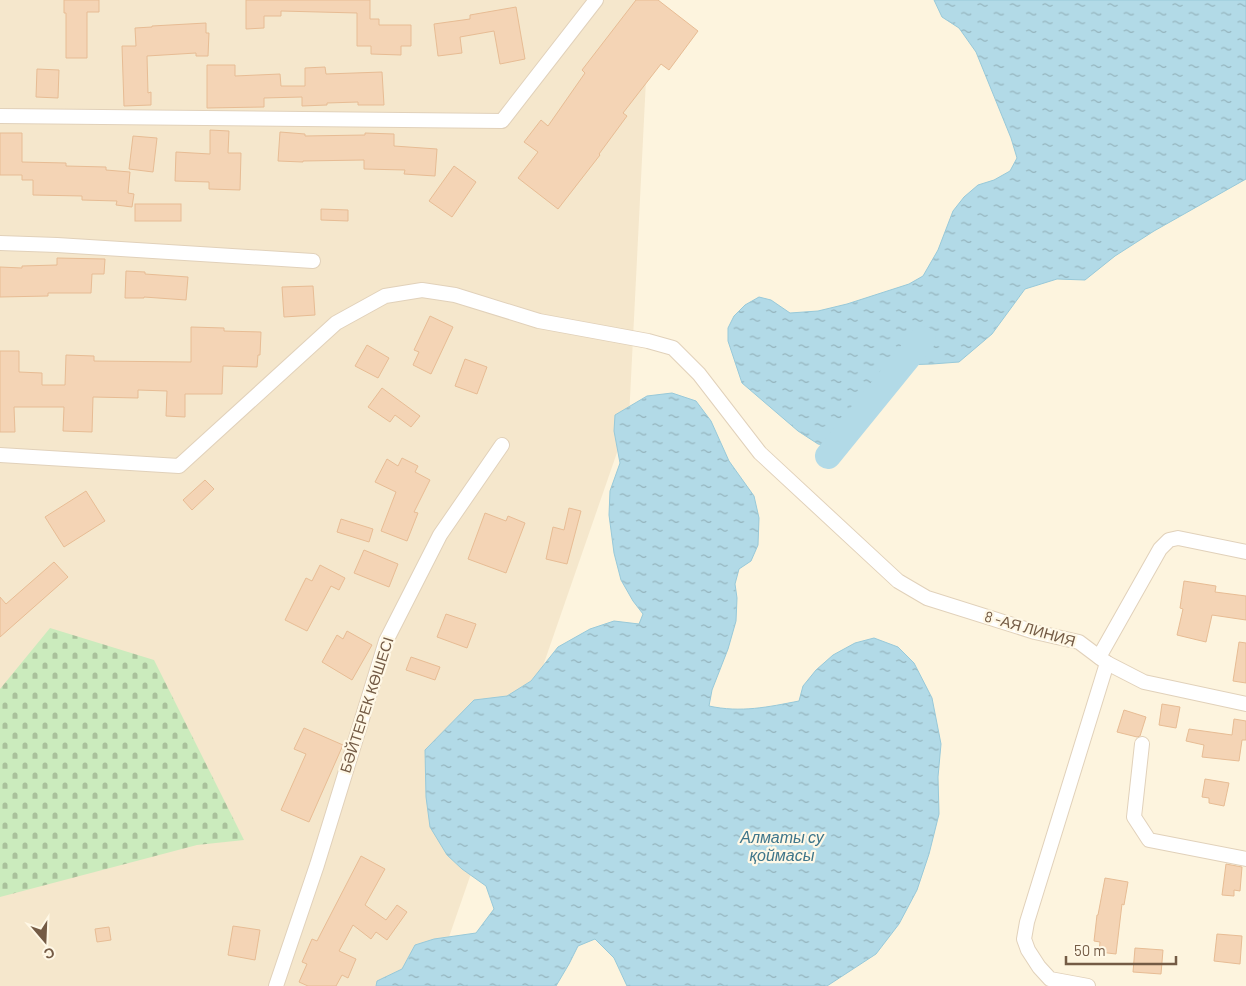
<svg xmlns="http://www.w3.org/2000/svg" width="1246" height="986" font-family="Barlow,sans-serif">
	<style>
		.residential { fill: #f5e7cc }
		.cemetery { fill: url(#cemetery-stones) }
		.water { fill: url(#water-ripples); stroke: #98c9d9 }
		.lines { fill: none; stroke-linecap: round; stroke-linejoin: round }
		.river { stroke: #b2dae7; stroke-width: 26 }
		.building { fill: #f4d4b5; stroke: #e7bc94 }
		.minor-casing { stroke: #e1d1ba; stroke-width: 16 }
		.minor { stroke: #fff; stroke-width: 14 }
		.labels { text-anchor: middle; stroke-width: 4.5; stroke-linejoin: round; paint-order: stroke }
		.street-label { font-size: 15px; fill: #745b45; stroke: #fff8e6 }
		.water-label { font-size: 16px; font-style: italic; fill: #3e758a; stroke: #fff8e6 }
	</style>
	<defs>
		<pattern id="cemetery-stones" width="16" height="16" patternUnits="userSpaceOnUse" patternTransform="scale(1.25)"><rect width="16" height="16" fill="#cbebbd"/><path d="M2 7V4a2 2 0 0 1 4 0v3zM10 15v-3a2 2 0 0 1 4 0v3z" fill="#a9c19b"/></pattern>
		<pattern id="water-ripples" width="26" height="14" patternUnits="userSpaceOnUse" patternTransform="scale(1.25)"><rect width="26" height="14" fill="#b2dae7"/><path d="M2 4q2-2 4 0t4 0M15 11q2-2 4 0t4 0" fill="none" stroke="#95b4bd"/></pattern>
	</defs>
	<rect width="100%" height="100%" fill="#fdf4de"/>
	<polygon class="residential" points="0,0 650,0 629,418 432,986 0,986"/>
	<polygon class="cemetery" points="50,628 154,660 244,840 197,845 0,897 0,689"/>
	<g class="water">
		<polygon points="934,0 1246,0 1246,179 1154,231 1115,256 1085,280 1057,279 1025,289 992,334 959,362 932,364 900,365 873,385 870,405 867,419 836,447 818,444 798,431 742,383 728,341 728,328 734,316 745,305 759,297 771,300 790,313 818,311 847,304 909,284 923,276 938,250 953,211 964,197 978,185 994,180 1010,171 1017,158 1011,138 976,52 959,28 942,17"/>
		<path d="M 672,393 L 696,401 L 711,421 L 729,461 L 754,496 L 759,518 L 758,545 L 751,561 L 739,569 L 735,584 L 737,598 L 736,621 L 728,649 L 712,690 L 709,706 C 741,713 768,707 799,701 L 803,686 L 816,670 L 833,655 L 855,643 L 874,638 L 898,647 L 914,663 L 932,698 L 941,744 L 938,777 L 939,814 L 929,854 L 917,890 L 899,924 L 876,954 L 827,986 L 627,986 L 614,958 L 595,939 L 578,946 L 569,964 L 556,986 L 376,986 L 377,981 L 402,969 L 415,945 L 434,939 L 476,933 L 494,909 L 486,886 L 462,869 L 447,855 L 430,827 L 426,797 L 425,750 L 474,700 L 507,696 L 531,681 L 558,647 L 590,629 L 614,621 L 639,624 L 643,614 L 633,601 L 621,580 L 614,553 L 609,515 L 610,491 L 620,463 L 614,431 L 615,415 L 647,396 Z"/>
	</g>
	<g class="lines">
		<polyline class="river" points="828,456 923,339"/>
	</g>
	<g class="building">
		<polygon points="64,0 99,0 99,12 87,12 87,58 66,58 66,13 64,13"/>
		<polygon points="246,0 370,0 370,19 379,19 379,25 411,25 411,46 401,46 401,55 371,54 371,46 357,46 357,13 281,11 281,16 264,16 264,28 246,29"/>
		<polygon points="636,0 658,0 698,31 669,70 661,64 623,113 627,116 599,154 600,155 558,209 518,178 538,152 524,142 541,120 548,126 585,73 582,70"/>
		<polygon points="516,7 525,59 500,64 494,31 460,37 462,53 438,56 434,24 470,19 470,15"/>
		<polygon points="206,23 206,33 209,33 208,56 196,56 196,53 147,56 148,93 151,92 151,105 124,106 122,46 136,46 135,28 152,27 152,26"/>
		<polygon points="207,65 235,65 235,76 280,74 281,86 305,86 305,68 325,67 326,74 382,72 384,105 358,105 358,102 327,103 327,105 302,106 302,97 264,98 264,107 207,108"/>
		<polygon points="37,69 59,70 58,98 36,97"/>
		<polygon points="210,130 229,131 228,153 241,153 240,190 209,189 209,182 175,181 176,152 210,154"/>
		<polygon points="280,132 305,134 305,136 365,135 365,133 394,134 394,146 437,149 435,176 404,174 405,170 364,169 364,160 303,161 303,162 278,161"/>
		<polygon points="0,133 22,133 22,162 66,163 66,166 106,167 106,170 130,172 128,193 134,194 132,207 116,205 117,201 82,200 82,196 33,195 33,180 22,180 22,175 0,175"/>
		<polygon points="133,136 157,138 153,172 129,169"/>
		<polygon points="454,166 476,182 452,217 429,201"/>
		<rect x="135" y="204" width="46" height="17"/>
		<polygon points="321,209 348,210 348,221 321,220"/>
		<polygon points="57,258 105,259 104,274 92,274 91,293 48,293 48,296 0,297 0,267 22,268 22,266 57,265"/>
		<polygon points="126,271 145,272 145,274 188,277 186,300 144,297 144,298 125,298"/>
		<polygon points="313,286 315,315 284,317 282,287"/>
		<polygon points="430,316 453,327 431,374 413,365 419,352 414,350"/>
		<polygon points="191,327 224,328 224,331 261,332 260,355 258,355 257,367 223,366 222,394 185,394 185,417 166,416 167,391 138,390 138,398 93,397 92,432 63,431 64,407 14,407 15,432 0,432 0,351 19,351 19,372 42,373 42,385 65,385 66,355 94,356 94,361 191,362"/>
		<polygon points="367,345 389,358 378,378 355,366"/>
		<polygon points="465,359 487,367 477,394 455,386"/>
		<polygon points="382,388 420,416 411,427 395,415 390,422 368,407"/>
		<polygon points="402,458 418,466 415,472 430,480 414,512 418,513 407,541 381,531 396,492 375,482 387,459 398,466"/>
		<polygon points="205,480 214,489 192,510 183,500"/>
		<polygon points="86,491 105,521 64,547 45,517"/>
		<polygon points="569,508 581,511 567,564 546,559 553,527 564,530"/>
		<polygon points="485,513 506,521 508,516 525,523 506,573 468,559"/>
		<polygon points="341,519 373,529 369,542 337,532"/>
		<polygon points="364,550 398,564 389,587 354,573"/>
		<polygon points="54,562 68,577 0,637 0,597 6,604"/>
		<polygon points="320,565 345,578 339,590 331,586 307,631 285,620 306,578 312,581"/>
		<polygon points="1184,581 1216,586 1215,592 1246,596 1246,620 1212,615 1206,642 1177,635 1183,609 1180,608"/>
		<polygon points="446,614 476,624 467,648 437,637"/>
		<polygon points="347,631 372,645 352,680 322,662 337,635 343,639"/>
		<polygon points="1239,642 1246,643 1246,683 1233,681"/>
		<polygon points="411,657 440,667 435,680 406,670"/>
		<polygon points="1162,704 1180,707 1176,728 1159,725"/>
		<polygon points="1124,710 1146,717 1140,736 1137,737 1117,732"/>
		<polygon points="1234,719 1246,721 1246,740 1242,740 1239,761 1202,757 1204,745 1186,741 1189,729 1232,735"/>
		<polygon points="304,728 343,745 309,822 281,810 306,754 294,749"/>
		<polygon points="1205,779 1229,783 1224,806 1209,803 1209,798 1202,797"/>
		<polygon points="361,856 385,869 365,905 386,920 397,905 407,912 387,940 376,932 371,939 353,925 339,951 356,959 348,978 342,975 336,986 308,986 299,982 307,964 302,962 312,939 317,941"/>
		<polygon points="1226,864 1242,867 1240,891 1234,890 1234,896 1222,895"/>
		<polygon points="1105,878 1128,882 1124,905 1122,904 1116,954 1099,952 1100,942 1094,941 1097,915 1098,915"/>
		<polygon points="233,926 260,930 255,960 228,955"/>
		<polygon points="109,927 111,940 97,942 95,929"/>
		<polygon points="1217,934 1242,936 1240,964 1214,961"/>
		<polygon points="1135,948 1163,950 1161,974 1133,972"/>
	</g>
	<g class="lines">
		<defs>
			<g id="minor">
				<polyline points="0,116 502,121 596,0"/>
				<polyline points="0,243 57,245 313,261"/>
				<polyline points="0,455 179,466 336,323 385,296 422,290 455,295 539,321 648,341 673,348 699,374 760,453 898,581 927,598 1035,632 1079,642 1107,663 1144,682 1246,704"/>
				<polyline points="1099,657 1160,549 1169,540 1178,538 1246,552"/>
				<polyline points="1142,744 1134,817 1149,840 1246,859"/>
				<polyline points="276,986 317,865 386,641 440,535 502,445"/>
				<polyline points="1088,986 1050,979 1039,967 1028,950 1024,939 1027,922 1107,663"/>
			</g>
		</defs>
		<use href="#minor" class="minor-casing"/>
		<use href="#minor" class="minor"/>
	</g>
	<g class="labels">
		<g class="street-label">
			<text transform="translate(1030 629) rotate(16)" y="5">8 -АЯ ЛИНИЯ</text>
			<text transform="translate(367 705) rotate(-72)" y="5">БӘЙТЕРЕК КӨШЕСІ</text>
		</g>
		<g class="water-label">
			<text x="782" y="843">Алматы су<tspan x="782" dy="18">қоймасы</tspan></text>
		</g>
	</g>
	<g transform="translate(45 941) rotate(161)" stroke="#fff8e6" stroke-width="4" paint-order="stroke">
	<path d="M0-4L9 19L0 12L-9 19Z" fill="#745b45"/>
	<text y="-8" font-size="14" font-weight="bold" text-anchor="middle" fill="#745b45">С</text>
	</g>
	<path d="M1066 956v8h110v-8" fill="none" stroke="#745b45" stroke-width="2.5"/>
	<text x="1074" y="956" font-size="15" fill="#745b45" stroke="#fff8e6" stroke-width="4" paint-order="stroke">50 m</text>
</svg>
